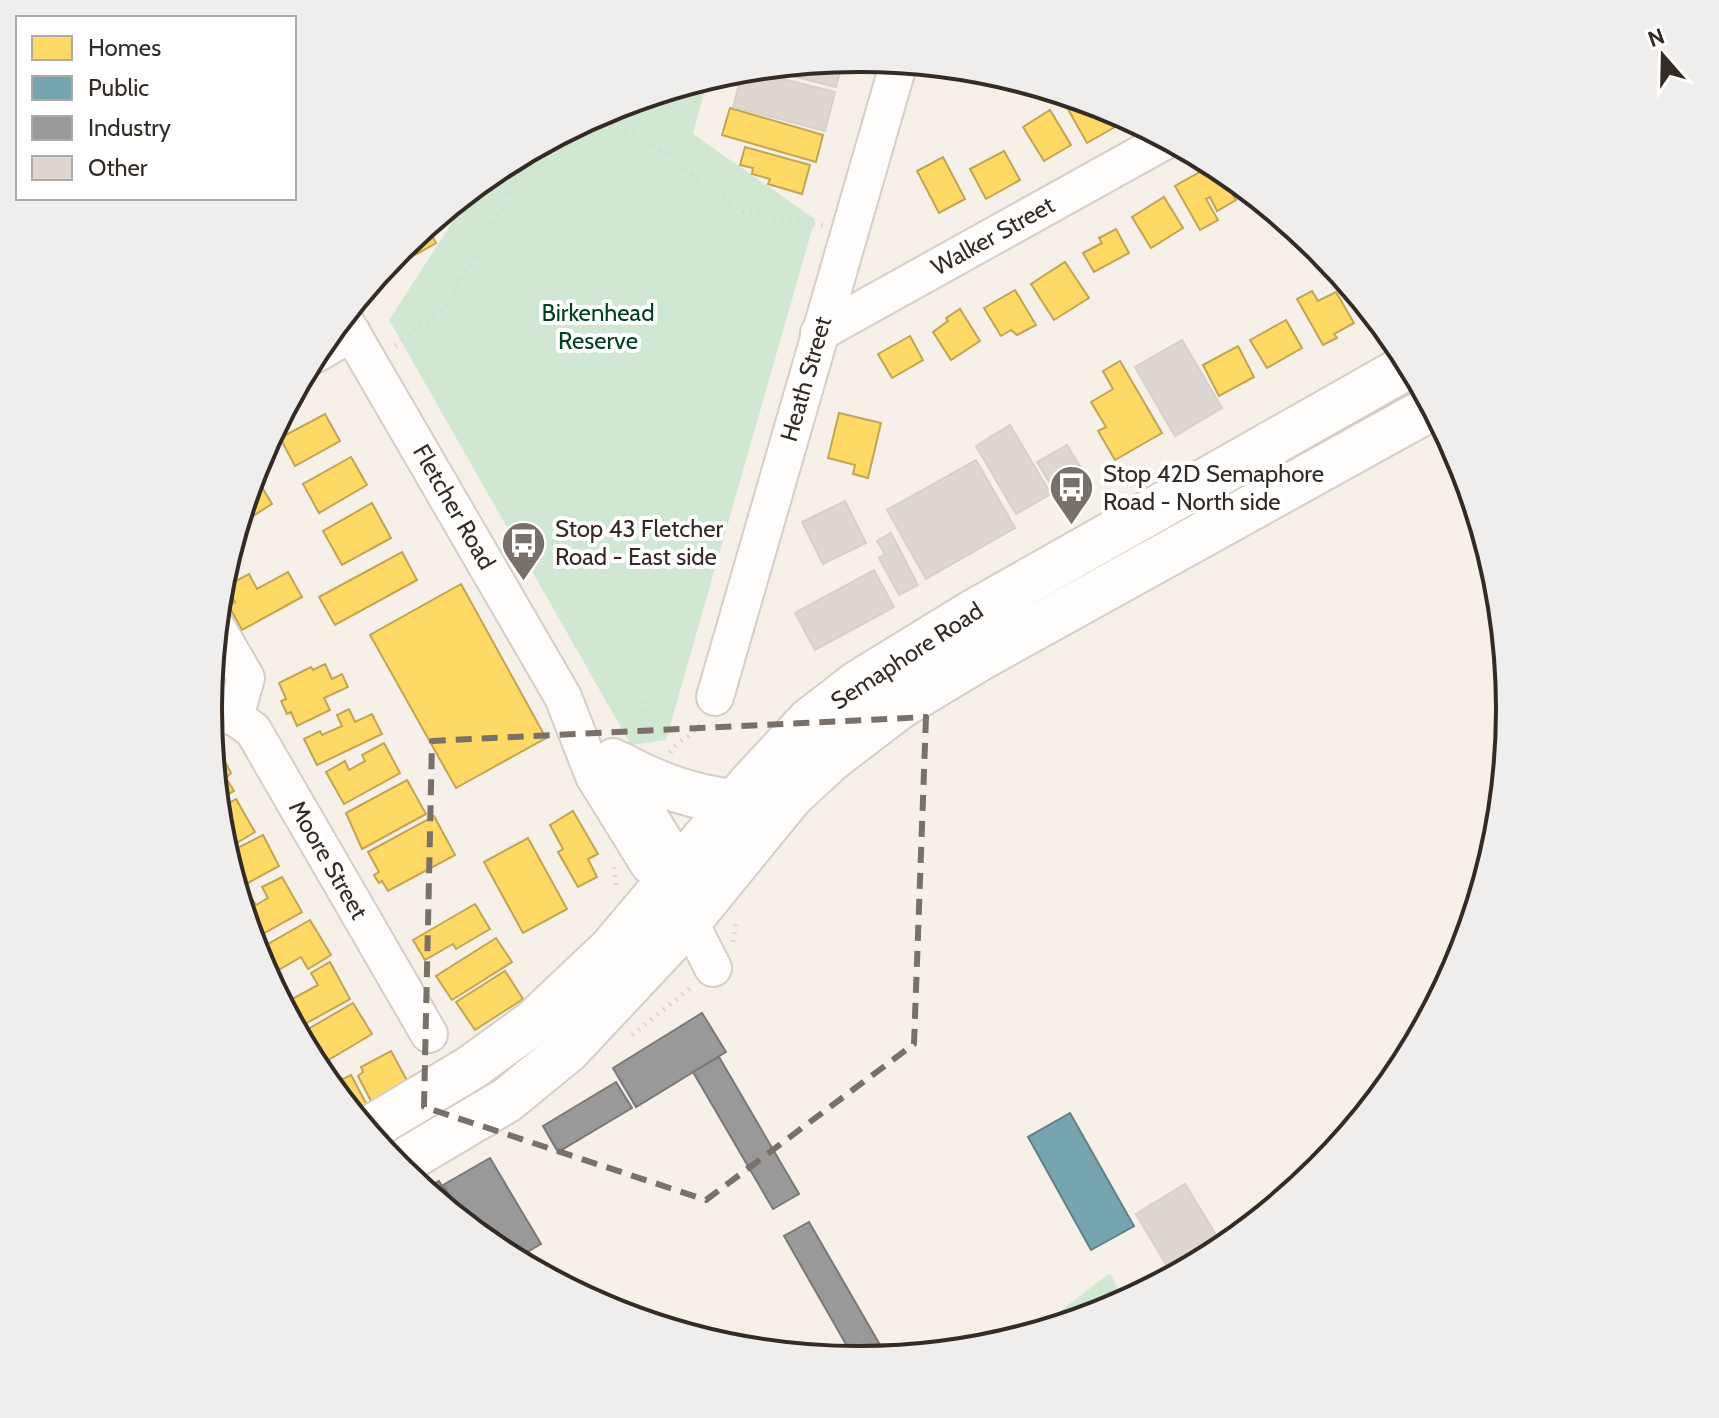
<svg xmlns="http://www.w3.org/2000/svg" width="1719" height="1418" font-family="Cabin,sans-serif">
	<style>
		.green { fill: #d0e7d3 }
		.homes { fill: #ffd966; stroke: #c2a552; stroke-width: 2 }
		.public { fill: #76a5af; stroke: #628085; stroke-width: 2 }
		.industry { fill: #999; stroke: #7b7876; stroke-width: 2 }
		.building { fill: #ded7d0; stroke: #d5d0c8; stroke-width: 2 }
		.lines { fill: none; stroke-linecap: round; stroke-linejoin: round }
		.minor-casing { stroke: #d5cec7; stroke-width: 40 }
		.major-casing { stroke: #d5cec7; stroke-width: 48 }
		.path { stroke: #dbd8d6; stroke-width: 5; stroke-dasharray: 2 6; stroke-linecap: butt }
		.minor { stroke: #fefdfc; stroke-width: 36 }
		.major { stroke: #fefdfc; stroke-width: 44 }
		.marked { fill: none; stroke: #787069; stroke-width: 6; stroke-dasharray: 16 10; stroke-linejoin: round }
		.labels { text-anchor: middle; stroke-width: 8; stroke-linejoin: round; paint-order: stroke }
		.street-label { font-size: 24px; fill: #342b24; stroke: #fff }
		.park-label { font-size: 24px; fill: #013f23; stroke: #fff }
		.poi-label { font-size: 24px; fill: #342b24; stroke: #fff; text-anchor: start }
		.rim { fill: none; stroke: #342b24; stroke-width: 4 }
	</style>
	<rect width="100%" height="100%" fill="#f7f0e9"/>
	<g class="green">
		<polygon points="708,78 693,134 815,219 666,740 631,745 389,320 475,187 498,167 611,107"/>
		<polygon points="1110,1273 1125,1302 1108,1311 1029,1335"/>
	</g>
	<g class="homes">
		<polygon points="1065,94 1109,108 1115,111 1122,123 1087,143 1061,97"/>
		<polygon points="730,108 823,135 816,162 722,135"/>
		<polygon points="1050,110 1071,145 1044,161 1023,127"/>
		<polygon points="745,147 810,165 802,194 768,184 770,179 752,174 753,168 740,165"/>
		<polygon points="1004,151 1020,180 986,199 970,169"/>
		<polygon points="943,157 965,199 939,213 917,171"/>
		<polygon points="1214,164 1236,200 1217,211 1210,197 1206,199 1218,220 1200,230 1175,186"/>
		<polygon points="1164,197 1183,228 1151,248 1132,217"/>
		<polygon points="427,226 436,243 383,273 382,270 400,248"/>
		<polygon points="1116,229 1129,253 1094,272 1083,253 1102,243 1099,238"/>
		<polygon points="1065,262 1089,298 1054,320 1031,284"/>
		<polygon points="1015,290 1036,325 1017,335 1011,330 1001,336 984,308"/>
		<polygon points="1312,291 1318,301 1336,292 1354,323 1334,334 1337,338 1323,345 1297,299"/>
		<polygon points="960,309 980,341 951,360 933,332 948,321 946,318"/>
		<polygon points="1286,320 1302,348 1267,368 1250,340"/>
		<polygon points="910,336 923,360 892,378 878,354"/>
		<polygon points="1238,346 1254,377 1219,396 1203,365"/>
		<polygon points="1120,361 1162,433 1115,460 1098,431 1106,427 1091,402 1113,389 1103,371"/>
		<polygon points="839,413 881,423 868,478 853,474 855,465 828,458"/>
		<polygon points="325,414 340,441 295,466 280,438"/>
		<polygon points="351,457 367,485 319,513 303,484"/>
		<polygon points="254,474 272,504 240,524 239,523"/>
		<polygon points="372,503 391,538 342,565 323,531"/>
		<polygon points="402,552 417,580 335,625 319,597"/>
		<polygon points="288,572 302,597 242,630 229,606 235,602 226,586 249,574 257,589"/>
		<polygon points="461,584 546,738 456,788 370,635"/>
		<polygon points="325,664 332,679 342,674 348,687 324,698 330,710 297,726 291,712 287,714 281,701 286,699 279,683 311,667 313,670"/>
		<polygon points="349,709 355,722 372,714 382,734 317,765 304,739 320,731 322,735 342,726 337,715"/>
		<polygon points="384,743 400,773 344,804 326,772 345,761 349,770 365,761 362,755"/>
		<polygon points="218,748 231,773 226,778 234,791 217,800 213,751"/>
		<polygon points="407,780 426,814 362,849 346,813"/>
		<polygon points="236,799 255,832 225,850 218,809"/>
		<polygon points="573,811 598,854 588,859 597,877 578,887 558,852 563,849 550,825"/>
		<polygon points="434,816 455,855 388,891 382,881 379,883 374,875 379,872 368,852"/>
		<polygon points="263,835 279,866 237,889 226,854"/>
		<polygon points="528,838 567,909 523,933 484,862"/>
		<polygon points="282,877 302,912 252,940 242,906 253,900 256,905 268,898 262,887"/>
		<polygon points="475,904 490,929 456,949 453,944 425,960 413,940"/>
		<polygon points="310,920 331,955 308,969 301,957 268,976 256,951"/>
		<polygon points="496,938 512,962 452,1000 436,976"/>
		<polygon points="330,962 350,999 296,1029 283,1004 318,985 311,973"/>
		<polygon points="505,971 523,999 475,1030 456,1002"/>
		<polygon points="353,1003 372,1034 322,1064 303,1032"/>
		<polygon points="391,1051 409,1084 372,1103 358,1076 363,1072 361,1067"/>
		<polygon points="351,1075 368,1107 354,1114 330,1085"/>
	</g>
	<polygon class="public" points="1070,1113 1134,1226 1091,1250 1028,1137"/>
	<g class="industry">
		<polygon points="702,1013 726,1052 636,1107 613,1068"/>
		<polygon points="719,1057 799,1194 773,1209 693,1072"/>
		<polygon points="616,1082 632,1108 558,1152 543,1126"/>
		<polygon points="490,1158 541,1244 515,1259 497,1250 468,1226 443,1185"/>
		<polygon points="439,1181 463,1222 424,1190"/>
		<polygon points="809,1222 887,1357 855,1360 784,1236"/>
	</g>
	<g class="building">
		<polygon points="843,60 836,87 759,68"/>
		<polygon points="743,69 835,92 825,131 733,107"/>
		<polygon points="1182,340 1222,408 1175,436 1135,367"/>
		<polygon points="1010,425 1051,494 1016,514 976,446"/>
		<polygon points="1067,445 1086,476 1056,493 1037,462"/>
		<polygon points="976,460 1015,528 926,579 887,510"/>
		<polygon points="845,501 866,543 823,564 802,522"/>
		<polygon points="891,533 918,585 899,595 879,558 885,554 877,541"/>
		<polygon points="874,570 894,607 815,650 795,613"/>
		<polygon points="1185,1184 1224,1248 1173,1276 1136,1214"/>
	</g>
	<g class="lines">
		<defs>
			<g id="minor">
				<polyline points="343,318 563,697 594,776 649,865 671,877"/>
				<polyline points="819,333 1168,139"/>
				<polyline points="314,355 352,333"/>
				<polyline points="217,628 246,678 235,717"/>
				<polyline points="715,697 899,62"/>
				<polyline points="209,712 235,717 253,730 429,1034"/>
				<polyline points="613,757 671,852 671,877 689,921 713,968"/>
			</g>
			<g id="major">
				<path d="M 619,764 C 657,785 693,798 735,802"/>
				<polyline points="367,1130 472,1067 534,1022 611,949 753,781 809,721 858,683 972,613 1410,365"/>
				<polyline points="396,1166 507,1100 567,1051 689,921 791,796 831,759 899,707 982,657 1433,407"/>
			</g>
		</defs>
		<use href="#minor" class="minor-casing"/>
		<use href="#major" class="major-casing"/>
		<g class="path">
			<polyline points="668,90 666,95 671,159"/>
			<polyline points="586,120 638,134 741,212 824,226"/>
			<polyline points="395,346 447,305 534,148"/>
			<polyline points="644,701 649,741"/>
			<path d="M 670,753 C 677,739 694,737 702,722"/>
			<polyline points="614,867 617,889"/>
			<polyline points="733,942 736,920"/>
			<polyline points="632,1035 693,986"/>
		</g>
		<use href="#minor" class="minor"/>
		<use href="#major" class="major"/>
	</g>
	<path class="marked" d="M 926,717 L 914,1044 L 706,1200 L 424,1107 L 432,741 Z"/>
	<defs>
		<symbol id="bus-pin" viewBox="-11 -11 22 30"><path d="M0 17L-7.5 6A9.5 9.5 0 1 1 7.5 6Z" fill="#787069" stroke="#fff"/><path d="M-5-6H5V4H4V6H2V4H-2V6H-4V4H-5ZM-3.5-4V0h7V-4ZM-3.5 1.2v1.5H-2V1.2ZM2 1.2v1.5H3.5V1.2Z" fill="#fff"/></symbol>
	</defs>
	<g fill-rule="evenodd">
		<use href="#bus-pin" x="1046" y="462" width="51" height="69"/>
		<use href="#bus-pin" x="498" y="518" width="51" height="69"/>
	</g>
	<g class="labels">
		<g class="street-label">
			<text transform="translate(993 236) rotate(-29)" y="8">Walker Street</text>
			<text transform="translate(806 379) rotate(-74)" y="8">Heath Street</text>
			<text transform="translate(454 507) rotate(60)" y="8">Fletcher Road</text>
			<text transform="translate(907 656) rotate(-33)" y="8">Semaphore Road</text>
			<text transform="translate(328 860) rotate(60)" y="8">Moore Street</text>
		</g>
		<g class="park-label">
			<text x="598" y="321">Birkenhead<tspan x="598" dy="28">Reserve</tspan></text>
		</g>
		<g class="poi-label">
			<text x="1103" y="482">Stop 42D Semaphore<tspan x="1103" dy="28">Road - North side</tspan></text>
			<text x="555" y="537">Stop 43 Fletcher<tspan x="555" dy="28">Road - East side</tspan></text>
		</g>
	</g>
	<path d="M0 0H1719V1418H0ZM222 709a637 637 0 1 1 1274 0a637 637 0 1 1-1274 0Z" fill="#efeeed" fill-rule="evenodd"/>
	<path class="rim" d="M222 709a637 637 0 1 1 1274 0a637 637 0 1 1-1274 0Z"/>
	<rect x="16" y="16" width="280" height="184" fill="#ffffff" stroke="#aeaaa7" stroke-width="2"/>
	<rect x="32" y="36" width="40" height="24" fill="#ffd966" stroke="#aeaaa7" stroke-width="2"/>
	<text x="88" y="56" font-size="24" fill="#342b24">Homes</text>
	<rect x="32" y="76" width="40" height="24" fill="#76a5af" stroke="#aeaaa7" stroke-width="2"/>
	<text x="88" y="96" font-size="24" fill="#342b24">Public</text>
	<rect x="32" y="116" width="40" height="24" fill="#999999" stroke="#aeaaa7" stroke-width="2"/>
	<text x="88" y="136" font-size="24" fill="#342b24">Industry</text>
	<rect x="32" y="156" width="40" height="24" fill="#ded7d0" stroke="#aeaaa7" stroke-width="2"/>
	<text x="88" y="176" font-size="24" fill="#342b24">Other</text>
	<g transform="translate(1663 56) rotate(340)" stroke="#ffffff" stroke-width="6" paint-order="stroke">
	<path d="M0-6L14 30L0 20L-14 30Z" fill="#342b24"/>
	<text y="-12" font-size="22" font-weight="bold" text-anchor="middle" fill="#342b24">N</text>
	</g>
</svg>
